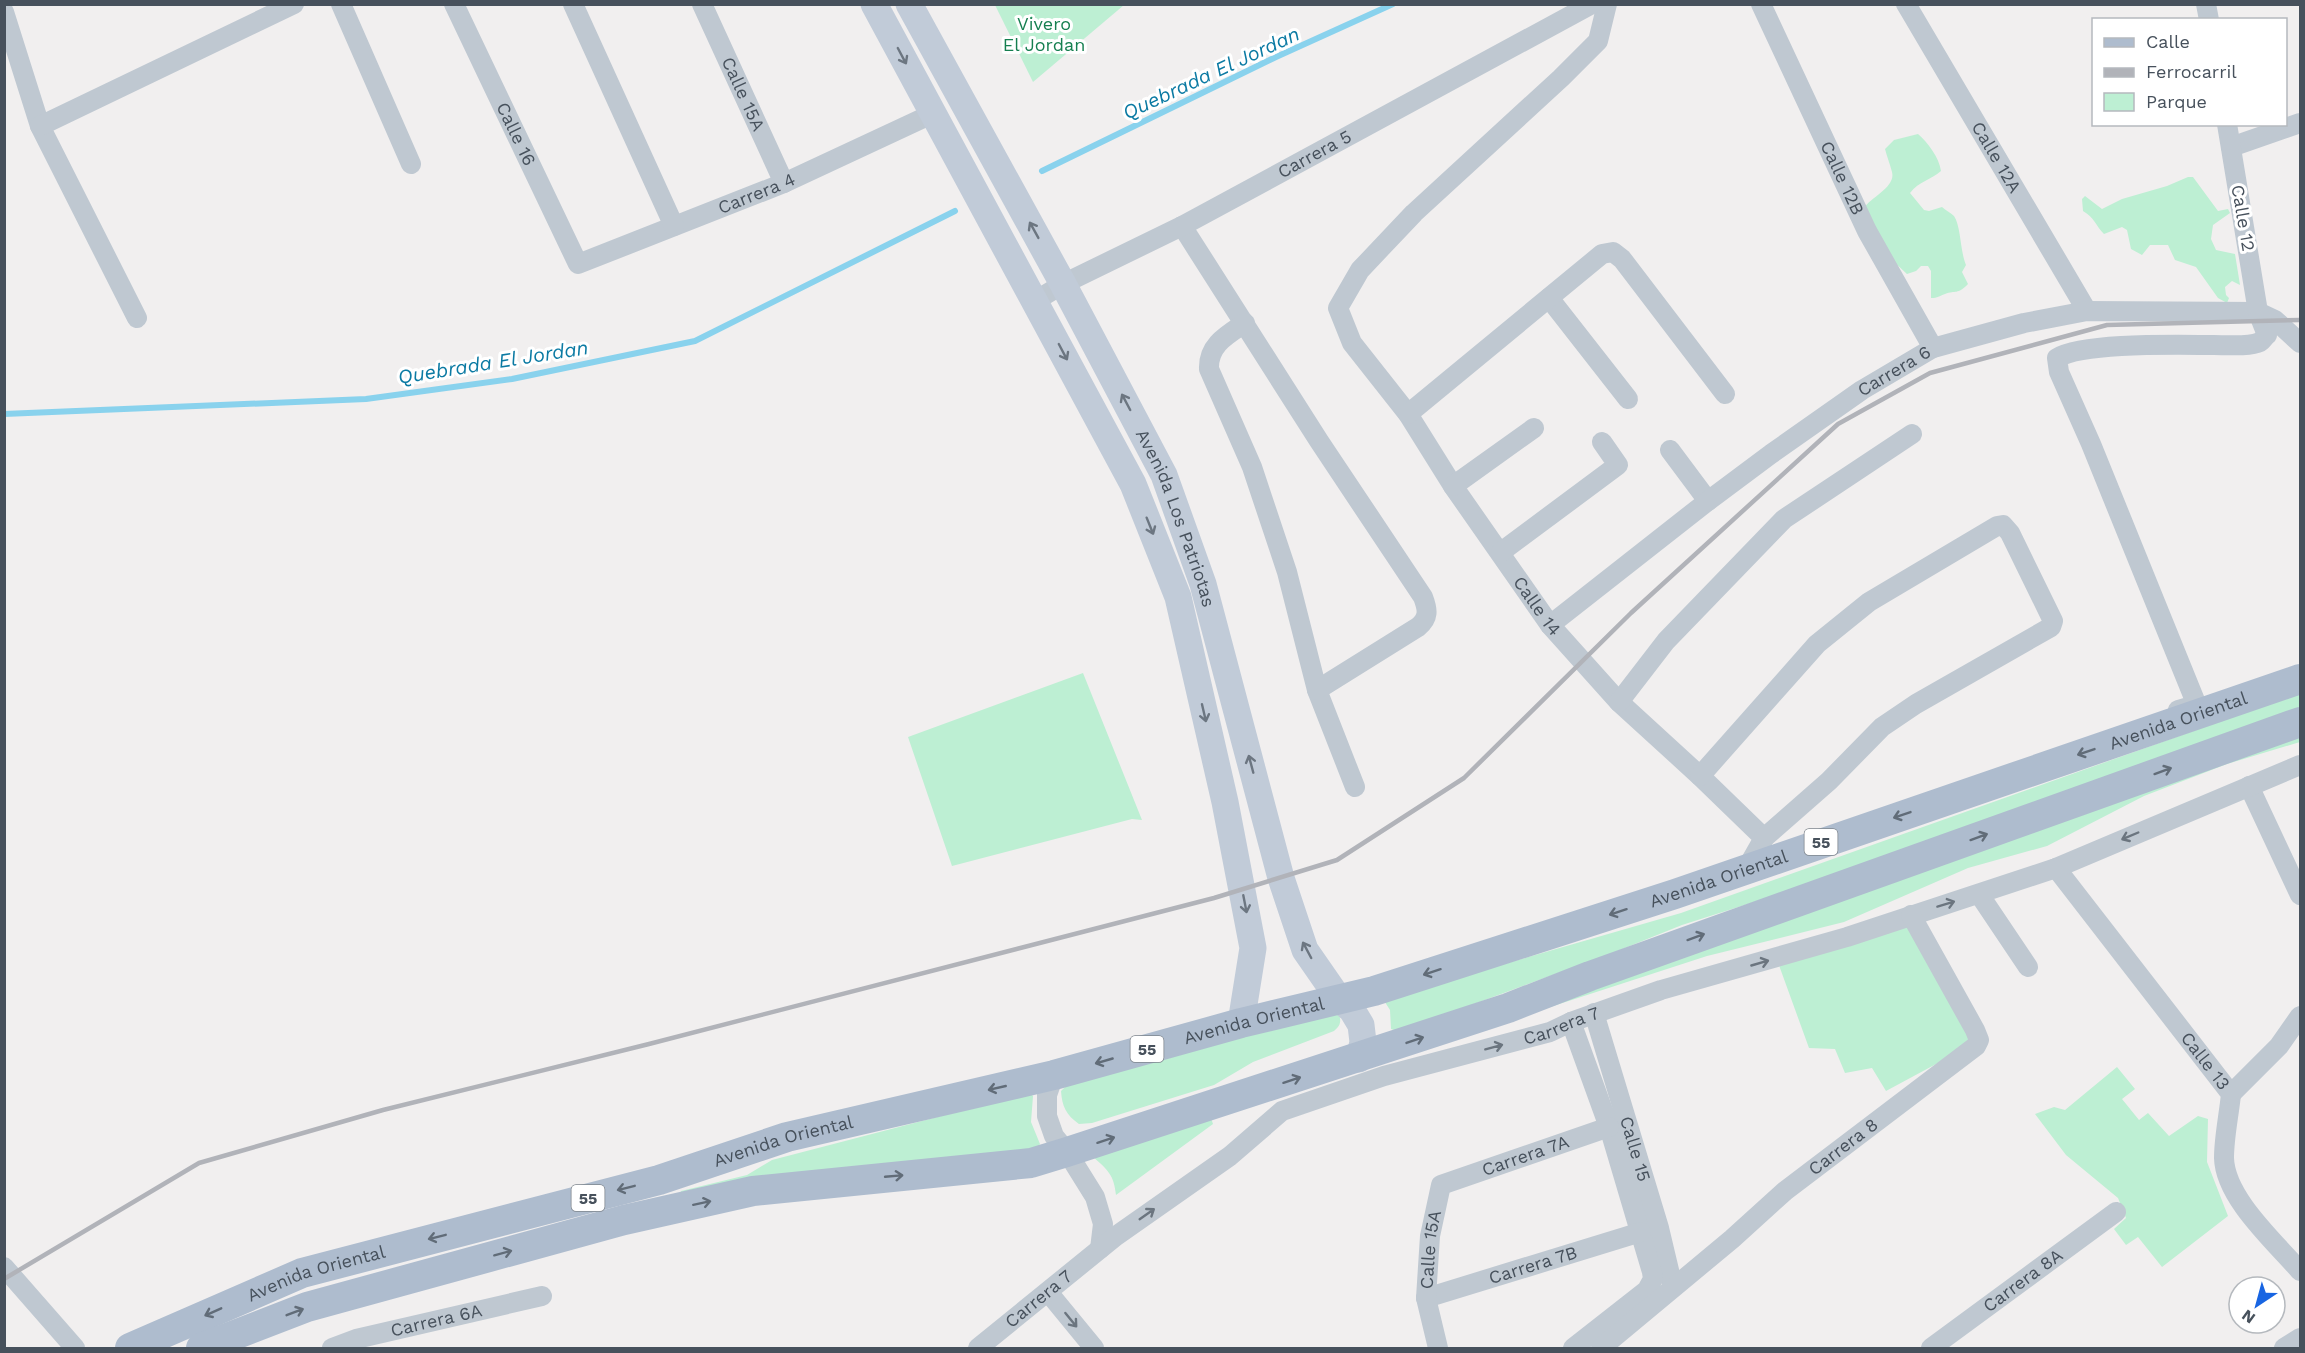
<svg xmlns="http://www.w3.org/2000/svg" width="2305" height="1353" font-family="'Work Sans',sans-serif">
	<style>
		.green { fill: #bdefd3 }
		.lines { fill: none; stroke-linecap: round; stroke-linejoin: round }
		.stream { stroke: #89d2ed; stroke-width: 6 }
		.street { stroke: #bfc8d1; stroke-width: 20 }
		.secondary { stroke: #c1cbd8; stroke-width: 27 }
		.primary { stroke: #aebcce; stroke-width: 30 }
		.rail { stroke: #b1b3b9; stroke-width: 4.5 }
		.oneway { stroke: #6c7681 }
		.oneway2 { stroke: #616c78 }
		.oneway3 { stroke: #6b757f }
		.labels { text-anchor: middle; stroke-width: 6; stroke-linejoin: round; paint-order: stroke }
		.shield { fill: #fff; stroke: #7e858d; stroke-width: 1.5 }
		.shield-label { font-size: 16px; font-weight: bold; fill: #47515c }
		.park-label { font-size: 18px; fill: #167f50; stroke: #fff }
		.street-label { font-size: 18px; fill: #47515c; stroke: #fff }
		.water-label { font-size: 20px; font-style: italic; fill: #0b7aa3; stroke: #fff }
	</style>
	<rect width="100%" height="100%" fill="#f1efef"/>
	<g class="green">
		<polygon points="995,5 1124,5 1033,82"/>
		<path d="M 1918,134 C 1928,143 1939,157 1941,171 C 1931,180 1919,181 1910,193 L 1924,210 L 1929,211 L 1942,207 C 1945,210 1951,213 1954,216 C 1961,226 1960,251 1966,265 L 1962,272 L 1968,284 C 1957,295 1956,290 1945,294 C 1939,296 1938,298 1931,298 L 1931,271 L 1928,266 L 1921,266 L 1916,271 L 1907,274 L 1892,260 L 1864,208 C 1871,197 1896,187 1892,172 C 1890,164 1887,157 1885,149 L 1894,140 Z"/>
		<path d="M 2188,177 L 2193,177 L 2218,211 L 2228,209 L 2230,213 L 2213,225 L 2211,239 L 2216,250 L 2235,254 L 2240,285 L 2232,281 L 2225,287 L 2226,295 L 2229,298 L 2227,303 L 2218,298 L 2196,267 L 2175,260 L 2168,245 L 2150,245 L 2142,255 L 2131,249 L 2127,230 L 2122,227 L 2104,234 C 2096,226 2094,217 2083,211 L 2082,199 L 2085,196 L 2102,209 L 2122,199 L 2167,186 Z"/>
		<polygon points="1083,673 1142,820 1132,819 952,866 908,737"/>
		<polygon points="2300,693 2300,710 1817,882 1682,925 1615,952 1420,1024 1397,1031 1391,1029 1390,1010 1383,999 1681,913"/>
		<polygon points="2300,725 2300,742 2227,764 2144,796 2047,846 1968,868 1844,922 1707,956 1495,1025"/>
		<polygon points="1909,917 1977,1042 1886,1091 1872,1068 1845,1073 1835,1049 1809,1048 1776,957"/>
		<path d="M 1338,1011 C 1341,1019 1342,1025 1334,1031 L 1253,1062 L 1214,1085 L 1092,1123 L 1079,1124 C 1066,1115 1062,1106 1061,1091 L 1071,1081 Z"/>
		<polygon points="2117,1067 2135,1089 2122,1099 2139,1120 2148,1113 2169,1136 2198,1116 2208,1119 2207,1162 2228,1216 2162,1267 2138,1237 2126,1245 2114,1229 2126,1218 2118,1198 2066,1155 2035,1114 2054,1107 2065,1110"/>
		<polygon points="1030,1093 1033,1096 1031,1122 1040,1144 1036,1150 679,1197 681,1191 747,1175 772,1160"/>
		<path d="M 1211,1118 L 1213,1124 L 1116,1195 C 1114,1175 1108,1170 1093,1157 Z"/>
	</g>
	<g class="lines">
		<g class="stream">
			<polyline points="1042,171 1276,57 1393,4"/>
			<polyline points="4,414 366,399 512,379 695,341 955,211"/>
		</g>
		<g class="street">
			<polyline points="341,4 411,164"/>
			<path id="s1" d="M 454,4 L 578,264 L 784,183 L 932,114"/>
			<polyline points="573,4 674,226"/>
			<path id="s2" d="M 702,4 L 784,183"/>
			<path id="s3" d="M 1607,4 L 1598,41 L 1561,78 L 1414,213 L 1360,270 L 1338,308 L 1352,343 L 1408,414 L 1453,486 L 1550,625 L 1619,702 L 1700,776 L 1764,838 L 1747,868"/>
			<path id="s4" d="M 1761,4 L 1867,231 L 1933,348"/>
			<path id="s5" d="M 1906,4 L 2087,311"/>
			<polyline points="2206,4 2209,20"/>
			<polyline points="4,12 40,126 137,318"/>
			<polyline points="40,126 294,4"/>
			<polyline points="2231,147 2300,123"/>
			<path d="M 1182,226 L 1319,441 L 1423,597 C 1428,610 1429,618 1418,627 L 1317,690 L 1355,787"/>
			<polyline points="1549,298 1628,399"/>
			<path id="s6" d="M 1035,301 L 1063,284 L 1182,226 L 1592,4"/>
			<path d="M 1245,323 C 1227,335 1208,345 1209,369 L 1252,467 L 1287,572 L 1317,690"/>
			<polyline points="1408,414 1602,254 1613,252 1622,259 1725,394"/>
			<polyline points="1670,450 1708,501"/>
			<polyline points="1453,486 1534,428"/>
			<polyline points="1501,552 1618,465 1602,442"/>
			<path id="s7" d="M 1550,625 L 1708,501 L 1771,454 L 1862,390 L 1933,348 L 2024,323 L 2087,311 L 2258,312 L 2275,320 L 2300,343"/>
			<polyline points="1619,702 1666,641 1784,519 1912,434"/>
			<path d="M 2178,710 L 2195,705 L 2196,703 L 2091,444 L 2059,372 L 2057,358 C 2084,342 2179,345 2214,345 C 2225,345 2250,347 2260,342 C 2263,340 2264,337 2267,335 L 2258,312 L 2227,124"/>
			<polyline points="1700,776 1817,644 1869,602 1997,526 2003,525 2010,533 2053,621 2051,627 1916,704 1882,727 1829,781 1764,838"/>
			<polyline points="2249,786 2300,895"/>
			<path id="s8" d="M 2056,868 L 2231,1094 C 2229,1115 2224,1137 2224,1158 C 2225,1198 2275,1242 2300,1271"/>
			<polyline points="1979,894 2028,967"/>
			<path id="s9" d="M 1594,1013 L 1659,1228 L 1673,1287"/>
			<polyline points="1571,1022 1609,1127 1652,1272 1653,1279 1647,1290 1573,1348"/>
			<polyline points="1054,1075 1047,1095 1047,1116 1054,1136 1067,1152 1095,1197 1103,1224 1100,1249"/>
			<polyline points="2231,1094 2279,1046 2300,1016"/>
			<polyline points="4,1267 75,1348"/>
			<polyline points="1048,1292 1094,1348"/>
			<path id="s10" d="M 1426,1298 L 1641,1232"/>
			<path id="s11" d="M 332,1348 L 356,1339 L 542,1296"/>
			<path id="s12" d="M 978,1348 L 1116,1236 L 1230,1156 L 1282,1111 L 1384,1076 L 1550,1032 L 1571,1022 L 1661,990 L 1847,937 L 2056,868 L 2300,765"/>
			<path id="s13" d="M 1438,1348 L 1426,1298 L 1430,1236 L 1441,1185 L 1609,1127"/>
			<path id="s14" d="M 1601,1348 L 1732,1239 L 1785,1191 L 1976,1046 L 1979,1040 L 1975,1030 L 1911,915"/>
			<path id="s15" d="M 1931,1348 L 2116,1212"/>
			<polyline points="2284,1348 2300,1338"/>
		</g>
		<g class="secondary">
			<polyline points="874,4 1133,484 1178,597 1225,802 1253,948 1241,1023"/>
			<path id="s16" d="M 909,4 L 1063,284 L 1164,475 L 1203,584 L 1281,878 L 1305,950 L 1339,999 L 1352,1010 L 1361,1025 L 1363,1042 L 1359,1059"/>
		</g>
		<g class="primary">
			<path id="s17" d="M 130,1348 L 302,1273 L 659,1180 L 787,1137 L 1054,1075 L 1241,1023 L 1374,991 L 1675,894 L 2300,679"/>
			<polyline points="201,1348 307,1307 624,1220 753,1191 1031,1163 1067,1152 1508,1008 1590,976 2300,722"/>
		</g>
		<polyline class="rail" points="4,1279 199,1163 383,1110 649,1044 1214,898 1337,860 1464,778 1631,613 1838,424 1930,373 2107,325 2300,320"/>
	</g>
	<defs><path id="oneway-shaft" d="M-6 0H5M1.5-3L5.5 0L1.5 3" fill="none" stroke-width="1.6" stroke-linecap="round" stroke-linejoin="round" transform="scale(1.5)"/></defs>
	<g class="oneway">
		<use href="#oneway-shaft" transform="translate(902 56) rotate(62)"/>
		<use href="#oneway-shaft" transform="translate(1034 230) rotate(-119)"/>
		<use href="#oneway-shaft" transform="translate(1063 352) rotate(62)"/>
		<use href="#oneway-shaft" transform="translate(1126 402) rotate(-118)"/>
		<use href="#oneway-shaft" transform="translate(1150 526) rotate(68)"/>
		<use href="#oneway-shaft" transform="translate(1204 713) rotate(77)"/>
		<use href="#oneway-shaft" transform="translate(1251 764) rotate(-105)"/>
		<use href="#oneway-shaft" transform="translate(1245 904) rotate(79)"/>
		<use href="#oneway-shaft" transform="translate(1307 950) rotate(-118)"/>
	</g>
	<g class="oneway2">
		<use href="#oneway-shaft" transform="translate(2086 752) rotate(161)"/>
		<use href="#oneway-shaft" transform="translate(2163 771) rotate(-20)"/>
		<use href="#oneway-shaft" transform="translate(1902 815) rotate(161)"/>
		<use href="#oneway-shaft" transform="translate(1979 837) rotate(-20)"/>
		<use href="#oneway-shaft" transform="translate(1618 912) rotate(162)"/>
		<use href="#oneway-shaft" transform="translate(1696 937) rotate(-20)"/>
		<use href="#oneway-shaft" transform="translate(1432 972) rotate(162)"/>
		<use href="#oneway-shaft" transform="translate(1415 1040) rotate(-19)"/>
		<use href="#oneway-shaft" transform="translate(1104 1061) rotate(164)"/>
		<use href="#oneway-shaft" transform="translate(1292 1080) rotate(-18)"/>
		<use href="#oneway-shaft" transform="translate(997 1088) rotate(167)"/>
		<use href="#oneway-shaft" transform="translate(1106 1140) rotate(-18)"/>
		<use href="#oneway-shaft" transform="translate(894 1176) rotate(-5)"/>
		<use href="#oneway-shaft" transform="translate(626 1188) rotate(166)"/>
		<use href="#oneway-shaft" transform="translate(702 1203) rotate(-12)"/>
		<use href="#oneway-shaft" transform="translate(437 1237) rotate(166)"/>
		<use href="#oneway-shaft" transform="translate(503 1253) rotate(-15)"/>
		<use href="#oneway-shaft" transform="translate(213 1312) rotate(156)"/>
		<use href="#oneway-shaft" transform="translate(295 1312) rotate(-21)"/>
	</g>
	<g class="oneway3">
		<use href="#oneway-shaft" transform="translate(2130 836) rotate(157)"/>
		<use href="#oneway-shaft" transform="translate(1946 904) rotate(-17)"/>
		<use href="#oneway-shaft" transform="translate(1760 963) rotate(-16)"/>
		<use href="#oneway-shaft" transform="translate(1494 1047) rotate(-15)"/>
		<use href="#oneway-shaft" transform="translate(1147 1214) rotate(-35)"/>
		<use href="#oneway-shaft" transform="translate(1071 1320) rotate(51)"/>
	</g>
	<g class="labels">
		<g class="shield">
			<rect x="1804.5" y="829" width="33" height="26" rx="4.5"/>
			<rect x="1130.5" y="1036" width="33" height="26" rx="4.5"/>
			<rect x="571.5" y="1185" width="33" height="26" rx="4.5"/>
		</g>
		<g class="shield-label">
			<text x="1821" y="848">55</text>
			<text x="1147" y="1055">55</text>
			<text x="588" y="1204">55</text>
		</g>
		<g class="park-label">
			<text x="1044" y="30">Vivero<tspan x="1044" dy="21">El Jordan</tspan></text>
		</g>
		<g class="street-label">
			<text dy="6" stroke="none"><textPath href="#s2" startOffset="99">Calle 15A</textPath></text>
			<text dy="6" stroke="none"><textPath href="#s1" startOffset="144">Calle 16</textPath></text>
			<text dy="6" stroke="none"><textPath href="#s6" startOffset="316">Carrera 5</textPath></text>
			<text dy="6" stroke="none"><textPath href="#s5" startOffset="178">Calle 12A</textPath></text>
			<text dy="6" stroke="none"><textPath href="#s4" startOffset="192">Calle 12B</textPath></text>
			<text dy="6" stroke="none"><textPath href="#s1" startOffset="480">Carrera 4</textPath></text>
			<text transform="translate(2243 218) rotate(80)" y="6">Calle 12</text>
			<text dy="6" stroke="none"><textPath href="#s7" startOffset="428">Carrera 6</textPath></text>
			<text dy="6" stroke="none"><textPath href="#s16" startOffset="580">Avenida Los Patriotas</textPath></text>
			<text dy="6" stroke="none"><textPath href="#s3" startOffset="772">Calle 14</textPath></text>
			<text dy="6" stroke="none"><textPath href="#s17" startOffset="2145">Avenida Oriental</textPath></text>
			<text dy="6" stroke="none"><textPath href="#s17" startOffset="1659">Avenida Oriental</textPath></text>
			<text dy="6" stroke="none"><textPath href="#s17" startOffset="1173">Avenida Oriental</textPath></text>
			<text dy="6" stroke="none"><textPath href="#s12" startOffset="678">Carrera 7</textPath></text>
			<text dy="6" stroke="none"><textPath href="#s8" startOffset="244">Calle 13</textPath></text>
			<text dy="6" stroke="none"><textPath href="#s17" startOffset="687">Avenida Oriental</textPath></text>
			<text dy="6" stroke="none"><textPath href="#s14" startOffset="315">Carrera 8</textPath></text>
			<text dy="6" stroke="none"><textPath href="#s9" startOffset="142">Calle 15</textPath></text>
			<text dy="6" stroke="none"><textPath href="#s13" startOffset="255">Carrera 7A</textPath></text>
			<text dy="6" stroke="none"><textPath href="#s13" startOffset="100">Calle 15A</textPath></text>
			<text dy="6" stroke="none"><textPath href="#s10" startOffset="112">Carrera 7B</textPath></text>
			<text dy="6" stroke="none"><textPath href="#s17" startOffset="201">Avenida Oriental</textPath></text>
			<text dy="6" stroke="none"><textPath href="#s15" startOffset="114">Carrera 8A</textPath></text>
			<text dy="6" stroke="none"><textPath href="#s12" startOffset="78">Carrera 7</textPath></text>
			<text dy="6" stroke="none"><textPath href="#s11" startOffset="108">Carrera 6A</textPath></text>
		</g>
		<g class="water-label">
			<text transform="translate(1211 73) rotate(-25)" y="7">Quebrada El Jordan</text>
			<text transform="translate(493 362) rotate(-9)" y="7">Quebrada El Jordan</text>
		</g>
	</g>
	<rect width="2305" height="1353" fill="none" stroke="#47515c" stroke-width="12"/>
	<rect x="2092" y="18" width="195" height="108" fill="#ffffff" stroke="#b5b9be" stroke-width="1.5"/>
	<rect x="2104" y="38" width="30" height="9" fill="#aebcce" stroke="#b5b9be" stroke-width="1.5"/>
	<text x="2146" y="48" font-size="18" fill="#47515c">Calle</text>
	<rect x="2104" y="68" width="30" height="9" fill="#b1b3b9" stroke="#b5b9be" stroke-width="1.5"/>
	<text x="2146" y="78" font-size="18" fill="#47515c">Ferrocarril</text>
	<rect x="2104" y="93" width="30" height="18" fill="#bdefd3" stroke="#b5b9be" stroke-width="1.5"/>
	<text x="2146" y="108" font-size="18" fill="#47515c">Parque</text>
	<g transform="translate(2257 1305) rotate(216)"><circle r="28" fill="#ffffff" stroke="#b5b9be" stroke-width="1.5"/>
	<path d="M0-4.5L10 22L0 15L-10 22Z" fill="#1865e2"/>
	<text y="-9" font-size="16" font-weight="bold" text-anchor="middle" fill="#47515c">N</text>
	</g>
</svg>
